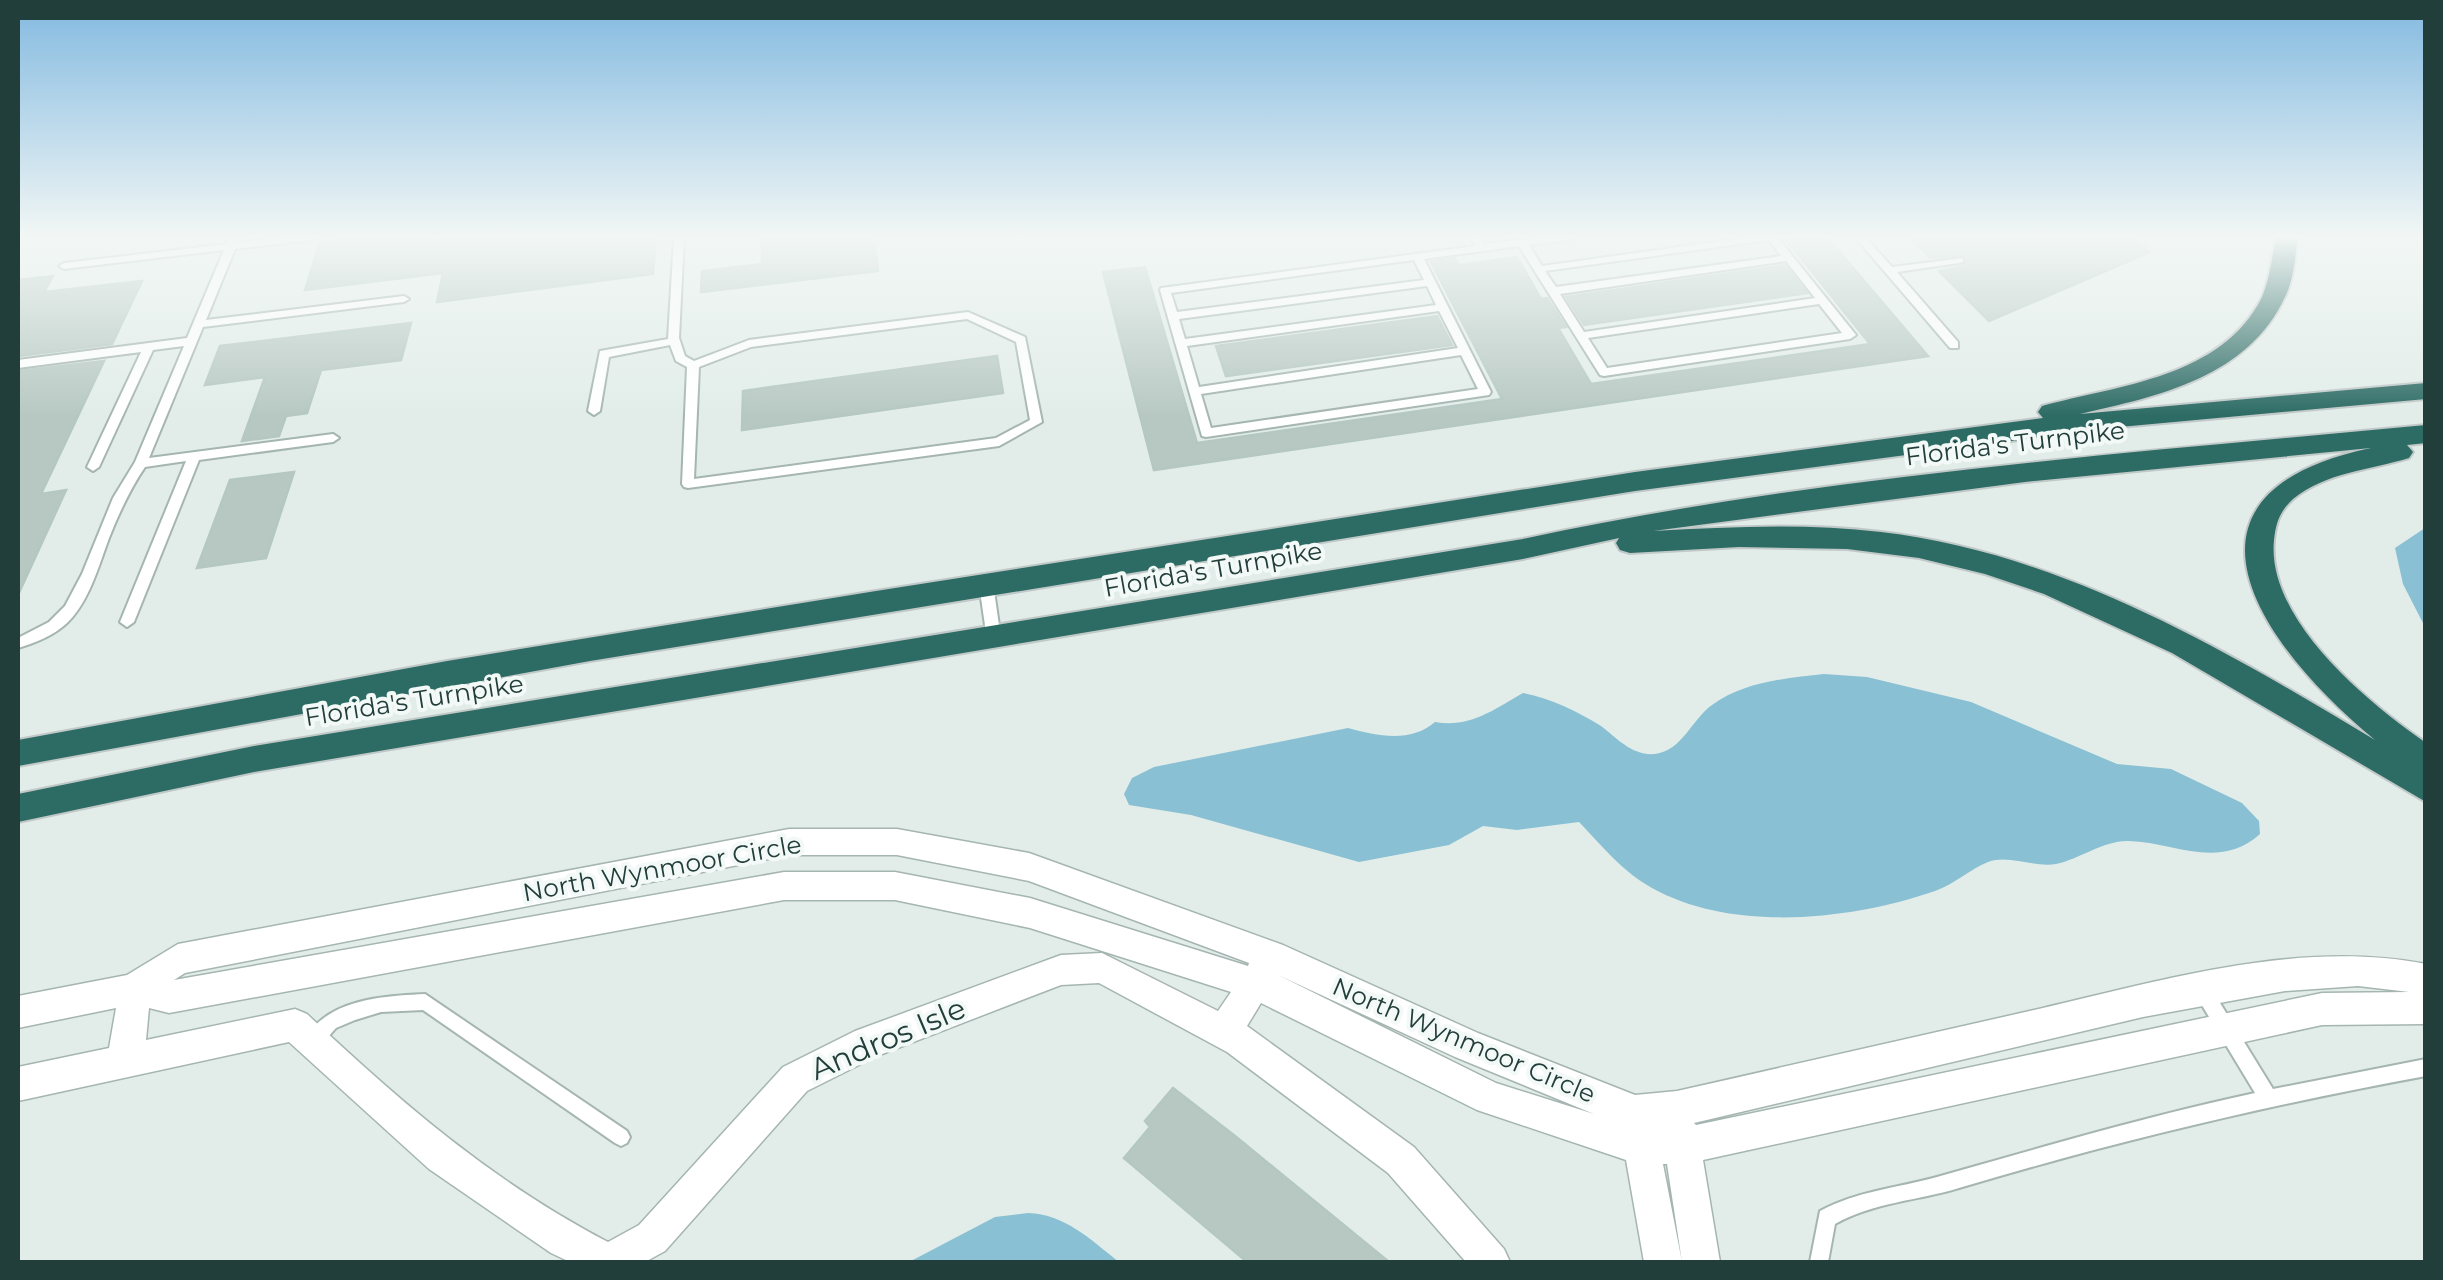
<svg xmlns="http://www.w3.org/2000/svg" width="2443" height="1280" font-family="Montserrat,sans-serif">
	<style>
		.water { fill: #89c0d3 }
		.building { fill: #b7c8c2; stroke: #b4c7c1; stroke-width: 2.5 }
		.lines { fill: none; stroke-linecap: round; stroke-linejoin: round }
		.lane-casing { stroke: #a5b5b1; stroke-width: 4 }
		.street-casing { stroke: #a5b5b1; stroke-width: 3 }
		.highway-casing { stroke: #c1c9c8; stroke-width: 4 }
		.lane { fill: #fff; fill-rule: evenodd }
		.street { fill: #fff; fill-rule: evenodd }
		.highway { fill: #2d6b65; fill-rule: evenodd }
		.labels { text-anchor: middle; stroke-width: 8; stroke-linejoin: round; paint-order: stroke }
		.street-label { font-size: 25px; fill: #223e3a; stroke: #f3f9f7 }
		.near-street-label { font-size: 30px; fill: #223e3a; stroke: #f3f9f7 }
	</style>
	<rect width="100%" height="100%" fill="#e2ede9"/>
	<g class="water">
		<polygon points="2425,528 2425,627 2403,584 2395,548"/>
		<path d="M 1824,674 L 1867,677 L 1971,702 L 2117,764 L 2171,769 L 2242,803 L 2259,821 L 2260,834 C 2219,871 2173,842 2129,841 C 2104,840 2080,859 2056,864 C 2034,868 2009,854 1988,862 C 1970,869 1955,884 1935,891 C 1851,920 1733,933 1652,888 C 1623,872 1601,845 1579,822 L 1517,830 L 1483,826 L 1449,845 L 1359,862 L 1191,815 L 1129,805 L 1124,794 L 1132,778 L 1154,767 L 1348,728 C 1377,736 1411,743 1435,722 C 1470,728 1493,710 1523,693 C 1550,698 1577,711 1601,726 C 1617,738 1632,756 1655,754 C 1682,751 1692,719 1712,705 C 1743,682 1787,678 1824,674 Z"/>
		<path d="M 1028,1213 C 1065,1214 1091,1240 1119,1262 L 909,1262 L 995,1217 Z"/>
	</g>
	<g class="building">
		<polygon points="366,237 433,237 432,241 463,237 656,237 653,274 437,302 443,273 305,290 320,242"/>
		<polygon points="762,237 874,237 878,271 701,292 702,271 762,264"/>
		<polygon points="1784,237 1827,237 1928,356 1154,470 1103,272 1145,267 1197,443 1502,399 1431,262 1455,258 1459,265 1517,257 1541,299 1547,298 1566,327 1558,328 1591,384 1870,344"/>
		<polygon points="1910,237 2133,237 2150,252 1989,321 1939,271 1964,266 1965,255 1930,258"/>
		<polygon points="1785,265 1807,293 1584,325 1566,297"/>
		<polygon points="53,276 44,292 142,281 112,344 18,356 18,280"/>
		<polygon points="1437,316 1452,345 1226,376 1216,346"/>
		<polygon points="411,323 401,360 321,370 307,413 286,416 279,436 242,441 265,377 205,385 220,346"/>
		<polygon points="997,356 1003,393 742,430 743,391"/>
		<polygon points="104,361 41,494 66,490 18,595 18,371"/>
		<polygon points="294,472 266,558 197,568 230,480"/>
		<polygon points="1173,1088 1235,1136 1389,1262 1247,1262 1124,1158 1150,1127 1145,1121"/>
	</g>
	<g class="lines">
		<defs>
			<g id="lane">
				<path d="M 230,237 L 240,237 L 238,243 L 287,237 L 317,237 L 312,240 L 235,249 L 206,320 L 404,296 L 409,299 L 404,302 L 203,327 L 149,458 L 333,434 L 339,438 L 333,442 L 199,460 L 134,622 L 127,627 L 120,622 L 186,461 L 145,467 C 130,489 119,513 109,538 C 99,565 89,602 67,623 C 53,636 35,643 18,648 L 18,638 L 49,622 L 65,606 L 82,574 L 113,498 L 135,462 L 184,346 L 153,350 L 99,467 L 93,471 L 87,467 L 141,352 L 18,368 L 18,360 L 187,338 L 224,250 L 64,269 L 59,266 L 64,263 L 227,244 Z"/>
				<path d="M 674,237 L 684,237 L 679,338 L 685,356 L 694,361 L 749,340 L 968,312 L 1025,337 L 1042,422 L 999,446 L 688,488 L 684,487 L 682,484 L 687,367 L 676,361 L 670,345 L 609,357 L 600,411 L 594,415 L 588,411 L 600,351 L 668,339 ZM 967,319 L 1016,342 L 1030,420 L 996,438 L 694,479 L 699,367 L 751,347 Z"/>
				<path d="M 1470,237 L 1480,237 L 1484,244 L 1545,237 L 1573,237 L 1568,240 L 1529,245 L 1542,266 L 1751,237 L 1777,237 L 1856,335 L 1850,339 L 1604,376 L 1600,375 L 1519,246 L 1424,259 L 1491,392 L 1489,395 L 1206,437 L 1202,436 L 1160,290 L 1161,288 L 1475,246 ZM 1769,240 L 1781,256 L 1556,287 L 1545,271 ZM 1414,260 L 1424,280 L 1177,312 L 1171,293 ZM 1786,261 L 1815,298 L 1584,332 L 1560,294 ZM 1427,286 L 1436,305 L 1185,339 L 1179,319 ZM 1819,304 L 1842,333 L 1607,368 L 1588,338 ZM 1439,311 L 1458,348 L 1199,387 L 1187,346 ZM 1461,355 L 1478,389 L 1211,428 L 1201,394 Z"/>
				<polygon points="1855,237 1865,237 1892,267 1963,258 1963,262 1959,263 1897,272 1958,342 1958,348 1950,348"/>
				<polygon points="986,579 993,584 1001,639 999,643 989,643 987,639 979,584"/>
				<path d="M 2203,983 L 2209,985 L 2273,1089 L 2426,1059 L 2426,1076 C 2268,1105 2113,1142 1959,1188 C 1920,1200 1871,1203 1835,1224 L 1828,1262 L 1810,1262 L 1820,1211 C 1857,1191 1897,1188 1937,1177 C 2043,1147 2148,1116 2255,1093 L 2197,997 L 2195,991 L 2197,985 Z"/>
				<path d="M 425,994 L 627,1131 L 630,1137 L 627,1143 L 621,1146 L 615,1143 L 423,1010 L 381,1012 L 355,1020 L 336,1028 L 319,1047 L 313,1049 L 307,1047 L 304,1041 C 326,999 383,996 425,994 Z"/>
			</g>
			<path id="street" d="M 789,829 L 897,829 L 1029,853 L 1283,945 L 1478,1033 L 1635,1095 L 1677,1091 C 1796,1064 1915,1037 2034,1010 C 2160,981 2297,939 2426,964 L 2426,1024 L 2322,1025 L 1703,1160 L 1720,1262 L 1682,1262 L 1667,1164 L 1663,1164 L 1682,1262 L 1644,1262 L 1626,1160 L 1477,1110 L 1261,1003 L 1247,1026 L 1414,1147 L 1504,1249 L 1510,1262 L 1466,1262 L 1388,1173 L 1227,1052 L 1099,983 L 1061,985 L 877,1056 L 807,1091 L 665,1251 L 645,1262 L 570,1262 L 551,1253 L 429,1169 L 289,1042 L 18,1101 L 18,1067 L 109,1048 L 116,1008 L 18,1028 L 18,996 L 127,975 L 178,944 ZM 789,855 L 897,855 L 1029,881 L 1249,963 L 1248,966 L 1030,898 L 895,872 L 784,872 L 174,980 L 185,973 ZM 784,900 L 895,900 L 1030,928 L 1231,992 L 1218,1011 L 1102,953 L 1061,955 L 855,1031 L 783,1067 L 639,1225 L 608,1242 C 494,1183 399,1101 307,1014 L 295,1009 L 146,1040 L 149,1008 L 169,1013 ZM 1278,975 L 1455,1057 L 1594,1114 L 1496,1083 ZM 2358,986 L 2409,992 L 2322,993 L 1696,1125 L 1694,1123 L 2143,1017 L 2285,991 Z"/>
			<g id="highway">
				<path d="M 2276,237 L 2298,237 C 2295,257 2294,279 2285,297 C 2248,377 2159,396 2080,414 L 2426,383 L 2426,399 L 2109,428 L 1635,491 L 590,661 L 18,766 L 18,740 L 447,661 L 876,591 L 1635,472 L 2043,418 L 2038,412 L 2042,406 C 2118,385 2222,378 2262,297 C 2270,278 2272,256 2276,237 Z"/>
				<path d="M 2426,425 L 2426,443 L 2407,445 L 2413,452 L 2409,458 C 2370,470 2326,472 2293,499 C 2280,511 2276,522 2274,540 C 2266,619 2367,702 2426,743 L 2426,802 L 2172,653 L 2044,594 L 1985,574 L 1919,558 L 1847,549 L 1739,547 L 1630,553 L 1620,550 L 1616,543 L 1619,538 L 1523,559 L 254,772 L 18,822 L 18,794 L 254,746 L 1523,539 C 1819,475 2124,454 2426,425 ZM 2371,448 C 2152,494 2262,647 2375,740 C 2222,648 2061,553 1881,532 C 1805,523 1729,527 1653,531 L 2025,482 Z"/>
			</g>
		</defs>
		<use href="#lane" class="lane-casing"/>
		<use href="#street" class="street-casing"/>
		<use href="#highway" class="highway-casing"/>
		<use href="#lane" class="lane"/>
		<use href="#street" class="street"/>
		<use href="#highway" class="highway"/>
	</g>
	<linearGradient id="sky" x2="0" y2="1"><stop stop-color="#82b9e0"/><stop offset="0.57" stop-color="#f2f7f5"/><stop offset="1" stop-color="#f2f7f5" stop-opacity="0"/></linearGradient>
	<rect width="2443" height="416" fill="url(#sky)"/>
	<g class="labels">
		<g class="street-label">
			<text transform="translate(2015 443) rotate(-7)" y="9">Florida's Turnpike</text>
			<text transform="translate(1213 569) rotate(-10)" y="9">Florida's Turnpike</text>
			<text transform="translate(414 700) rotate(-9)" y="9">Florida's Turnpike</text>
			<text transform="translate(662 868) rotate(-10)" y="9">North Wynmoor Circle</text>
			<text transform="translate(1464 1040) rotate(23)" y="9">North Wynmoor Circle</text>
		</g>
		<g class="near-street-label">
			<text transform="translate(888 1039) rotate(-23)" y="10">Andros Isle</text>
		</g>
	</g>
	<rect width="2443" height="1280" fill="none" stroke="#223e3a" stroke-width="40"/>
</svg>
